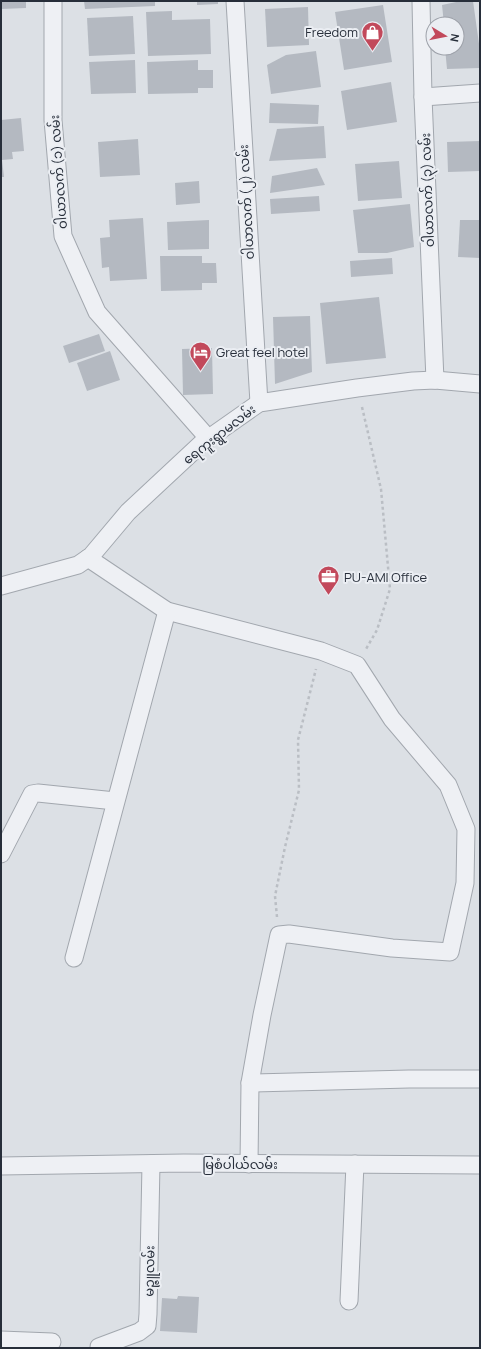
<svg xmlns="http://www.w3.org/2000/svg" width="481" height="1349" font-family="Manrope,'Noto Sans Myanmar',sans-serif">
	<style>
		.building { fill: #b4b9c1 }
		.lines { fill: none; stroke-linecap: round; stroke-linejoin: round }
		.minor-casing { stroke: #a2a7ae; stroke-width: 19 }
		.path { stroke: #babec4; stroke-width: 2.5; stroke-dasharray: 3 3; stroke-linecap: butt }
		.minor { stroke: #eef0f4; stroke-width: 17 }
		.labels { text-anchor: middle; stroke-width: 4; stroke-linejoin: round; paint-order: stroke }
		.poi-label { font-size: 13px; fill: #272e3a; stroke: #ebeef3; text-anchor: start }
		.street-label { font-size: 13px; fill: #272e3a; stroke: #ebeef3 }
	</style>
	<rect width="100%" height="100%" fill="#dce0e5"/>
	<g class="building">
		<polygon points="1,1 26,1 26,8 1,9"/>
		<polygon points="84,1 155,1 155,6 85,9"/>
		<polygon points="197,1 218,1 218,4 197,5"/>
		<polygon points="461,1 473,1 480,51 480,68 447,69 445,48 457,48 457,24 444,24 442,5"/>
		<polygon points="383,5 392,62 344,70 335,12"/>
		<polygon points="308,7 309,45 267,47 265,9"/>
		<polygon points="172,11 172,20 210,19 211,54 148,56 146,12"/>
		<polygon points="133,16 135,54 89,56 87,18"/>
		<polygon points="316,51 321,87 271,94 267,65 286,55"/>
		<polygon points="135,60 136,93 91,94 89,62"/>
		<polygon points="198,60 198,70 213,70 213,88 198,88 198,93 148,94 147,62"/>
		<polygon points="391,82 397,122 347,130 341,91"/>
		<polygon points="270,103 319,105 318,124 269,123"/>
		<polygon points="21,118 24,151 12,152 13,159 2,160 4,177 1,177 1,120"/>
		<polygon points="324,126 326,158 269,161 277,129"/>
		<polygon points="138,139 140,175 100,177 98,142"/>
		<polygon points="480,141 480,171 448,172 447,142"/>
		<polygon points="399,161 402,198 358,201 355,164"/>
		<polygon points="317,168 325,185 270,193 272,176"/>
		<polygon points="199,181 200,203 176,205 175,183"/>
		<polygon points="319,196 320,211 271,214 270,199"/>
		<polygon points="410,204 414,247 387,253 358,253 353,210"/>
		<polygon points="143,218 147,279 110,281 109,267 102,268 100,238 110,237 109,220"/>
		<polygon points="209,220 209,249 168,250 167,222"/>
		<polygon points="460,220 480,220 480,258 458,257"/>
		<polygon points="160,256 202,256 202,263 216,263 217,283 202,283 202,290 161,291"/>
		<polygon points="392,258 393,274 351,277 350,261"/>
		<polygon points="379,297 386,358 326,364 320,303"/>
		<polygon points="310,316 312,372 275,384 273,317"/>
		<polygon points="99,334 105,351 69,363 63,346"/>
		<polygon points="212,348 213,394 183,395 182,349"/>
		<polygon points="110,351 120,380 87,391 77,363"/>
		<polygon points="178,1296 199,1297 197,1333 160,1331 162,1298 177,1299"/>
	</g>
	<g class="lines">
		<defs>
			<g id="minor">
				<polyline points="53,1 53,120 63,236 97,312 208,438"/>
				<polyline points="235,1 259,403"/>
				<polyline points="421,1 423,97 435,380"/>
				<polyline points="423,97 480,93"/>
				<polyline points="88,558 167,611 321,651 357,665 392,719 448,785 466,829 465,883 450,952 392,948 289,934 279,935 262,1015 250,1083 249,1164"/>
				<polyline points="1,586 78,565 91,556 128,512 202,443 259,403 357,388 413,381 435,380 480,384"/>
				<polyline points="1,854 32,794 38,793 115,801"/>
				<polyline points="74,958 167,611"/>
				<polyline points="250,1083 409,1079 480,1079"/>
				<polyline points="1,1166 184,1163 480,1165"/>
				<polyline points="349,1301 355,1164"/>
				<polyline points="1,1340 52,1342"/>
				<polyline points="99,1348 99,1347 139,1332 147,1326 148,1314 151,1164"/>
			</g>
		</defs>
		<use href="#minor" class="minor-casing"/>
		<g class="path">
			<polyline points="362,407 381,489 390,589 377,630 366,649"/>
			<polyline points="277,917 275,896 285,847 299,790 298,740 316,669"/>
		</g>
		<use href="#minor" class="minor"/>
	</g>
	<defs>
		<symbol id="shop-pin" viewBox="-11 -11 22 30"><path d="M0 17L-7.5 6A9.5 9.5 0 1 1 7.5 6Z" fill="#c2495b" stroke="#ebeef3"/><path d="M-5-2.5h2.3a2.7 3.5 0 0 1 5.4 0H5L5.5 6h-11ZM-1.5-2.5h3a1.5 2.3 0 0 0-3 0Z" fill="#fff"/></symbol>
		<symbol id="hotel-pin" viewBox="-11 -11 22 30"><path d="M0 17L-7.5 6A9.5 9.5 0 1 1 7.5 6Z" fill="#c2495b" stroke="#ebeef3"/><path d="M-6-4.5h1.5V1H6V5H4.5V3h-9V5H-6ZM-4 0a1.8 1.8 0 1 1 3.6 0ZM.5 0V-2.5h3Q6-2.5 6 0Z" fill="#fff"/></symbol>
		<symbol id="office-pin" viewBox="-11 -11 22 30"><path d="M0 17L-7.5 6A9.5 9.5 0 1 1 7.5 6Z" fill="#c2495b" stroke="#ebeef3"/><path d="M-6-3h4V-5.5h4V-3h4V5H-6ZM-1-4.5V-3h2v-1.5ZM-6 0V1H6V0Z" fill="#fff"/></symbol>
	</defs>
	<g fill-rule="evenodd">
		<use href="#shop-pin" x="360" y="20" width="25" height="34"/>
		<use href="#hotel-pin" x="188" y="340" width="25" height="34"/>
		<use href="#office-pin" x="316" y="564" width="25" height="34"/>
	</g>
	<g class="labels">
		<g class="poi-label">
			<text x="358" y="37" text-anchor="end">Freedom</text>
			<text x="216" y="357">Great feel hotel</text>
			<text x="344" y="582">PU-AMI Office</text>
		</g>
		<g class="street-label">
			<text transform="translate(58 172) rotate(-94)" y="5">ဝါယာလက် (၁) လမ်း</text>
			<text transform="translate(427 190) rotate(-92)" y="5">ဝါယာလက် (၃) လမ်း</text>
			<text transform="translate(246 202) rotate(-93)" y="5">ဝါယာလက် (၂) လမ်း</text>
			<text transform="translate(219 434) rotate(-38)" y="5">ရေကူးရွာမလမ်း</text>
			<text x="240" y="1169">မြစံပါယ်လမ်း</text>
			<text transform="translate(149 1271) rotate(-89)" y="5">မဉ္ဇူလမ်း</text>
		</g>
	</g>
	<rect width="481" height="1349" fill="none" stroke="#272e3a" stroke-width="4"/>
	<g transform="translate(445 36) rotate(100)"><circle r="19" fill="#ebeef3" stroke="#9da1a9"/>
	<path d="M0-3L7 15L0 10L-7 15Z" fill="#c2495b"/>
	<text y="-6" font-size="11" font-weight="bold" text-anchor="middle" fill="#272e3a">N</text>
	</g>
</svg>
